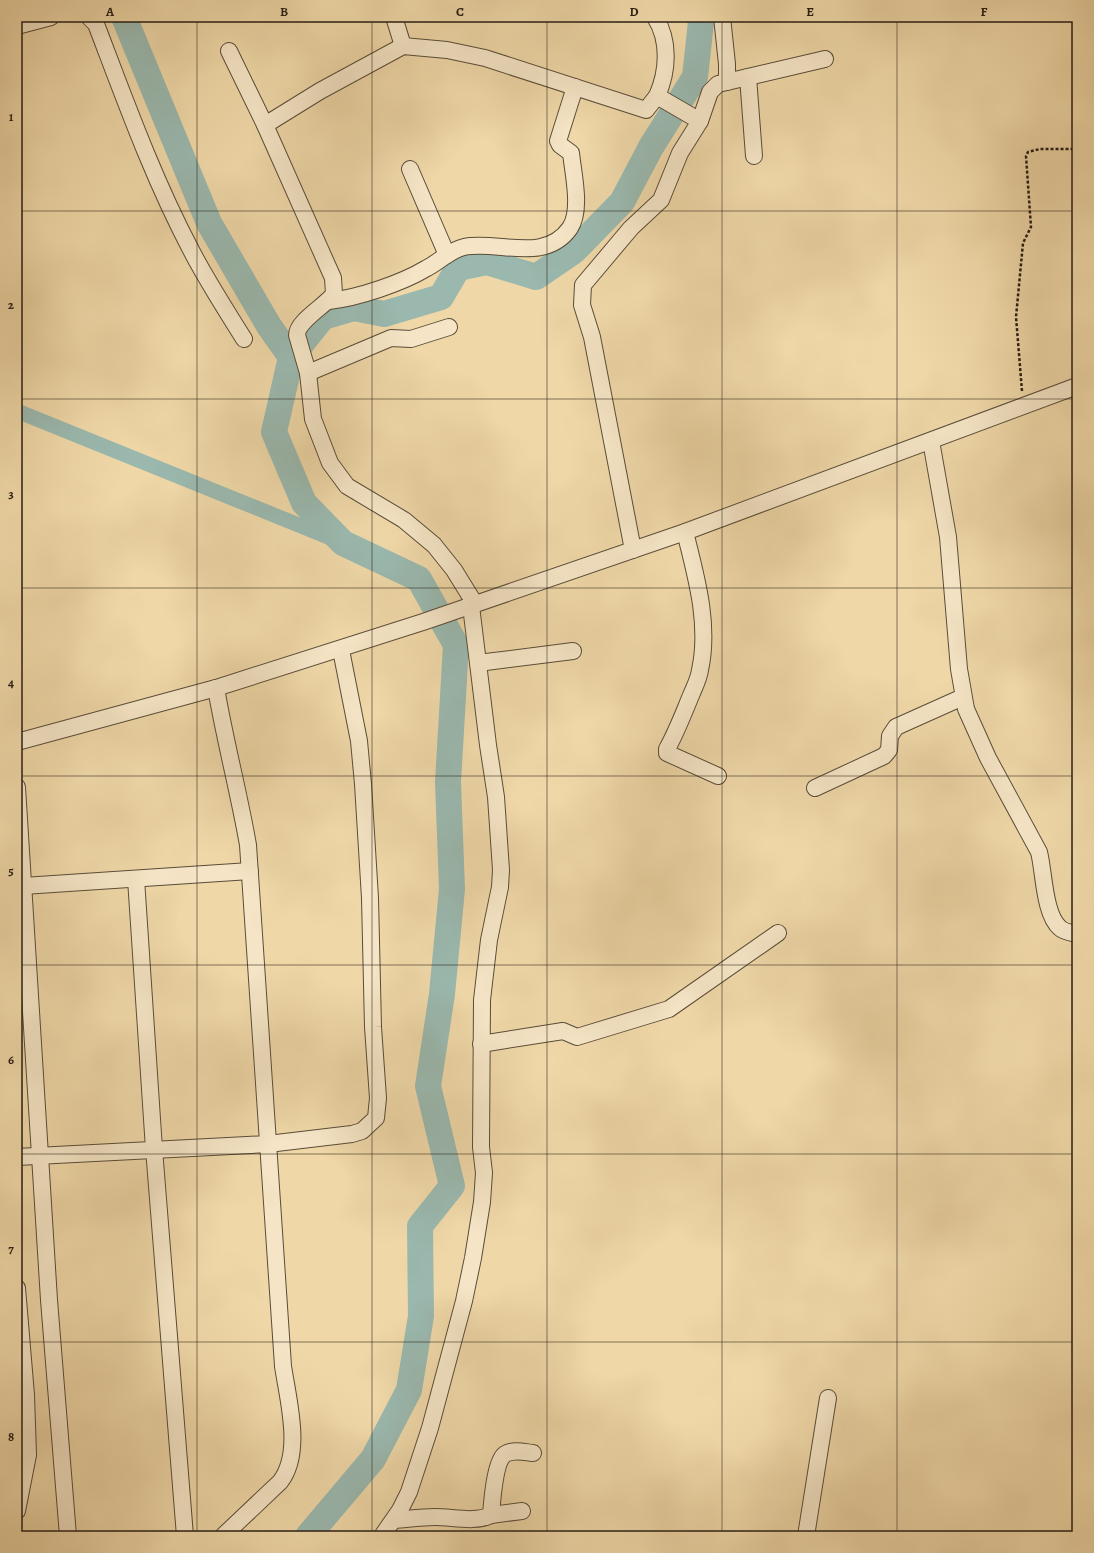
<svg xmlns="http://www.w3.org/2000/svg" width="1094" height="1553" font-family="Alegreya,serif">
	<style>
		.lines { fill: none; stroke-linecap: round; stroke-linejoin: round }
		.canal { stroke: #9ab8ae; stroke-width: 15 }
		.river { stroke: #9ab8ae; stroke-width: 26 }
		.minor-casing { stroke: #594c39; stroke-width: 18 }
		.path { stroke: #271e14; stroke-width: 2.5; stroke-dasharray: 3 2; stroke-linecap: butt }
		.minor { stroke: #f5e5c6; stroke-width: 16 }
		.grid { fill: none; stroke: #271e14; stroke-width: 1; stroke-opacity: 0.55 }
		.neatline { fill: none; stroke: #271e14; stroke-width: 1.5 }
		.grid-label { font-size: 13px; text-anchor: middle; font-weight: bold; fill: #271e14 }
	</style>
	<rect width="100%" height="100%" fill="#efd7a7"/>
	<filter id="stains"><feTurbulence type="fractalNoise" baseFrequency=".005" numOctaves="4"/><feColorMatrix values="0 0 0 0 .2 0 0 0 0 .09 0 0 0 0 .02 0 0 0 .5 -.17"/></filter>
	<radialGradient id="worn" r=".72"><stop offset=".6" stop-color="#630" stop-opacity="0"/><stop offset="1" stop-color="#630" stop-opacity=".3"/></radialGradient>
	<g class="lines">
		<polyline class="canal" points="17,411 343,543"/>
		<g class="river">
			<polyline points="124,17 209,223 269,326 291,357"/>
			<polyline points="308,1536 373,1459 409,1390 421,1316 420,1226 452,1186 428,1086 442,994 452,889 448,782 456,645 419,579 343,543 304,503 274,432 291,357 323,317 354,308 384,314 441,297 458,268 487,262 536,277 574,251 622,202 651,147 695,77 701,22 699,17"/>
		</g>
		<defs>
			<g id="minor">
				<path d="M 89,17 L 96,24 C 125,100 153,178 191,250 C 207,281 226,310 244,339"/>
				<polyline points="394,17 403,46"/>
				<polyline points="722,17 727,64 727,82"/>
				<polyline points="17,26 51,17"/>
				<path d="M 229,51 L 265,125 L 333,278 L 334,294 C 325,306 297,321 297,335 L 308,373 L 313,419 L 330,463 L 347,486 L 404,520 L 434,545 L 454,570 L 475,604"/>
				<polyline points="748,77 754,156"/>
				<polyline points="700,121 710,92 718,84 825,59"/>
				<polyline points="265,125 320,91 403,46 447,50 485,58 646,110 657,96"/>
				<polyline points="410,169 447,255"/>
				<path d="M 329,301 C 358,298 402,283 427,268 C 439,262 450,250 464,247 C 498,240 545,264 570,228 C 582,210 573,173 571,153 L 560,145 L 558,141 L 575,87"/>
				<polyline points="308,373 391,338 411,339 449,327"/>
				<path d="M 931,441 L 948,537 L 959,669 L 966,709 L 988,758 L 1039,852 C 1044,871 1044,915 1060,928 C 1064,932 1072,933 1077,934"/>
				<path d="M 685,532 C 696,576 710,624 700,670 C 699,678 695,686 692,693 C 684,712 677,731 667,749 L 667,753 L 718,776"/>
				<path d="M 633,550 L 592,337 L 582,305 L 583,285 L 631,228 L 661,200 L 680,153 L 700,121 L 657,96 C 668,71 670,41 655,17"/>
				<polyline points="478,663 573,651"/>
				<path d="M 216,688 C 225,741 239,793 248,845 L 283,1366 C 288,1400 303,1453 280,1482 L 223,1536"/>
				<polyline points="17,742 216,688 423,622 685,532 1077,386"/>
				<polyline points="17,787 49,1300 68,1536"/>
				<polyline points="815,788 884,756 889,750 890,736 896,727 963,697"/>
				<polyline points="136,879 154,1149 185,1536"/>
				<polyline points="23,886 250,871"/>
				<polyline points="481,1044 563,1031 577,1037 669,1009 778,933"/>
				<polyline points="17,1157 268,1144 352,1134 362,1131 376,1118 378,1098 373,1027 370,898 363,784 359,741 341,650"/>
				<polyline points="17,1288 26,1395 28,1455 17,1511"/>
				<polyline points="491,1515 522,1511"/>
				<path d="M 394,1520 C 408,1519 421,1517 435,1517 C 453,1517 475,1523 491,1515 C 492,1502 495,1461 505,1454 C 514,1449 524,1452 533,1453"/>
				<polyline points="382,1536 400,1510 409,1492 430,1428 464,1301 473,1258 482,1202 484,1173 481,1147 482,1000 489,940 500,887 501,870 496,797 488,745 471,606"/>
				<polyline points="806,1536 828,1398"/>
			</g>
		</defs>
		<use href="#minor" class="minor-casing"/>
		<polyline class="path" points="1022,391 1016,317 1023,243 1031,227 1026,156 1028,152 1040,149 1077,149"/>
		<use href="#minor" class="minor"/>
	</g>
	<path class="grid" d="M 197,17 L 197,1536M 372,17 L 372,1536M 547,17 L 547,1536M 722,17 L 722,1536M 897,17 L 897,1536M 17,211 L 1077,211M 17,399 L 1077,399M 17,588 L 1077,588M 17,776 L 1077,776M 17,965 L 1077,965M 17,1154 L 1077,1154M 17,1342 L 1077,1342"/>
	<rect width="1094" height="1553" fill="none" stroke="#efd7a7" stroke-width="44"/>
	<rect x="22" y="22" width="1050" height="1509" class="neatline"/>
	<g class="grid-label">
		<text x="110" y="16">A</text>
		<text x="284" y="16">B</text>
		<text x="460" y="16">C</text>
		<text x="634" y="16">D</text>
		<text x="810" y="16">E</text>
		<text x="984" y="16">F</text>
		<text x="11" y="121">1</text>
		<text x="11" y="309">2</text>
		<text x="11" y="498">3</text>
		<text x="11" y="687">4</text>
		<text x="11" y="875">5</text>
		<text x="11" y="1064">6</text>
		<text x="11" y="1253">7</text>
		<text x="11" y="1441">8</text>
	</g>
	<rect width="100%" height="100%" filter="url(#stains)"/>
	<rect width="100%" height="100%" fill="url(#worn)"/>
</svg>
